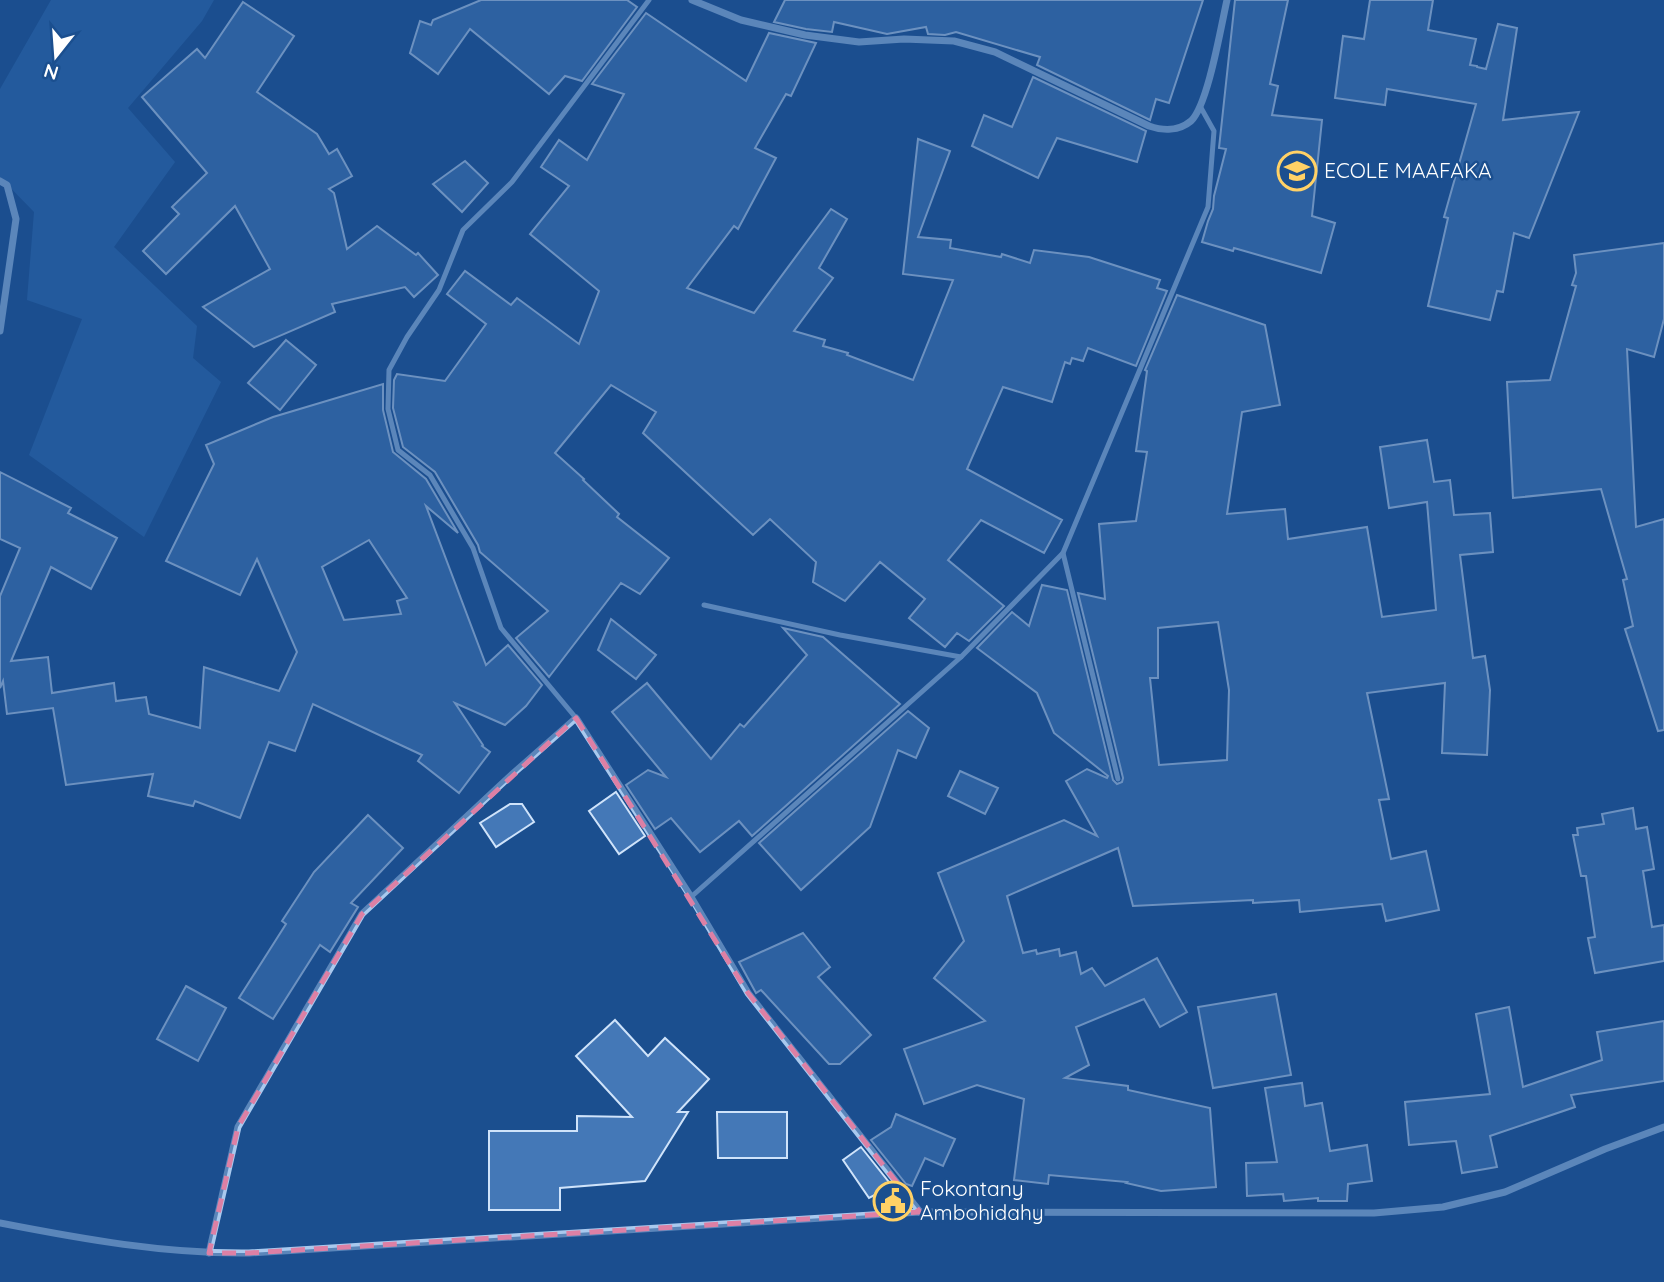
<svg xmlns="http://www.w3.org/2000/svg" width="1664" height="1282" font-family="Quicksand,sans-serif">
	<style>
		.green { fill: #2e69ad }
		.building { fill: #4478b7; stroke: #cfe3fa; stroke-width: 2; fill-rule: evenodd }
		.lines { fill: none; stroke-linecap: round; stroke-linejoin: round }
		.lane { stroke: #a9c9ee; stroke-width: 5 }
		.street { stroke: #a9c9ee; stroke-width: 7 }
		.marked { fill: none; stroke: #dd80a5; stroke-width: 5; stroke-dasharray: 14 9; stroke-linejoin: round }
		.labels { text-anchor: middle; stroke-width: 5; stroke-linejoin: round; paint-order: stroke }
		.poi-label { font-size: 21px; fill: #fff; stroke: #1b4f8f; text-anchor: start }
	</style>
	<rect width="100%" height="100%" fill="#1b4f8f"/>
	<polygon class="green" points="51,0 214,0 202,21 128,108 175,162 114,247 197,326 193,358 221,382 144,537 29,455 82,319 27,300 34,212 0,177 0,89"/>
	<g class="building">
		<polygon points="481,0 627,0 637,7 582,81 565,76 549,94 470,29 438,74 410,53 420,21 431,25 433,20"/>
		<polygon points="785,0 1203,0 1169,103 1156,99 1150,120 1037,65 1040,57 956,32 945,35 928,34 926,27 887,34 834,22 832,32 806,29 774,22"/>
		<polygon points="1235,0 1288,0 1270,84 1278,86 1272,115 1322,120 1312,216 1335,223 1321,273 1234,248 1233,251 1202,242 1208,221 1213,209 1214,196 1226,149 1219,148"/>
		<polygon points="1370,0 1433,0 1428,30 1476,39 1470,65 1477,66 1477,67 1486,69 1498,24 1517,28 1503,120 1579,112 1529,238 1514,233 1503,292 1497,291 1490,320 1428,306 1448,218 1444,217 1476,104 1387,89 1385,105 1335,98 1343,36 1364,39"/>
		<polygon points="243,2 294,36 257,92 317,134 329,154 337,149 352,176 329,189 334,193 347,249 377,226 416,255 418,253 438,275 414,297 405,287 332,304 335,312 254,347 203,307 270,269 235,206 166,274 143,251 179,214 172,207 207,173 142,97 197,49 205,58"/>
		<polygon points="646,13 746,81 769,33 816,43 791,96 786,94 755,148 776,158 738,229 734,226 687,288 754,313 831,209 847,219 819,268 833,278 794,331 825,340 823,346 848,353 847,355 913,380 953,280 903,274 918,139 950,151 918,237 951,240 950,248 1001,257 1002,254 1030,263 1034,250 1089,257 1160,280 1157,288 1167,291 1136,366 1088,348 1083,361 1072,358 1070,364 1065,362 1052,402 1003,387 967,469 1062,520 1044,553 981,520 948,560 1004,606 969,641 957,633 945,647 909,618 925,599 880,562 845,601 813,582 816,562 770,519 753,535 643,433 656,412 611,385 555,453 584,479 583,480 619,514 617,517 669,558 640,594 621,583 549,677 516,638 548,611 480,552 478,545 435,472 403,447 393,408 394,380 397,374 445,381 486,324 447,294 465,271 511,305 517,298 579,344 599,291 530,234 569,186 541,167 559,140 587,160 624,94 592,84"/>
		<polygon points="1033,77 1146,131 1137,162 1057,138 1038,178 972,146 984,115 1012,127"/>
		<polygon points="465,161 488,183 462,212 433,184"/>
		<polygon points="1664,243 1664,319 1654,357 1627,349 1636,527 1664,519 1664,730 1658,731 1625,629 1633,626 1623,580 1627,579 1601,489 1513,498 1507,382 1550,380 1576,286 1572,285 1576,273 1574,255"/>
		<path d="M 1177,295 L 1265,325 L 1280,405 L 1242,412 L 1227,514 L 1285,509 L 1288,539 L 1367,527 L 1382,617 L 1436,610 L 1427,502 L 1389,508 L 1380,447 L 1427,440 L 1434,482 L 1450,480 L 1454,515 L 1490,513 L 1493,552 L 1460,555 L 1473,658 L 1485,656 L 1490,690 L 1487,755 L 1442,753 L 1445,683 L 1367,693 L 1389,799 L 1379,800 L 1391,859 L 1426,851 L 1439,910 L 1386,921 L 1382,904 L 1300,912 L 1299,900 L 1253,903 L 1253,900 L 1133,906 L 1118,848 L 1007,896 L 1023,953 L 1036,950 L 1037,954 L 1059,949 L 1060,956 L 1076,952 L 1081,974 L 1092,968 L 1105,986 L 1157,958 L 1187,1012 L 1160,1027 L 1144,999 L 1076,1027 L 1089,1065 L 1065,1078 L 1128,1086 L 1128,1090 L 1210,1108 L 1216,1187 L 1161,1191 L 1126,1183 L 1127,1182 L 1049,1175 L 1048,1184 L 1014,1180 L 1024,1099 L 977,1085 L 924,1104 L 904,1049 L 985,1021 L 934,978 L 964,941 L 938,873 L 1064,820 L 1097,836 L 1066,781 L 1087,769 L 1107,778 L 1108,776 L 1054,733 L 1037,693 L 977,648 L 1012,612 L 1029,626 L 1042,585 L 1067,590 L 1113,780 L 1117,784 L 1122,782 L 1123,778 L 1078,593 L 1105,599 L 1099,524 L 1136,521 L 1147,452 L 1136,451 L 1147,371 L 1145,370 ZM 1218,622 L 1229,690 L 1227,760 L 1159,765 L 1150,678 L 1158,678 L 1158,628 Z"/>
		<polygon points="286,340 316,365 280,410 248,383"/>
		<path d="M 383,384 L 383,410 L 393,452 L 426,479 L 458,533 L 426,506 L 486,665 L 508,645 L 542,685 L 526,706 L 505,725 L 455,703 L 483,745 L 482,746 L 490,752 L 459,793 L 418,761 L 422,755 L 313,704 L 295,751 L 269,742 L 240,818 L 195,801 L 193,806 L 148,796 L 153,774 L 66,785 L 53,708 L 7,714 L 3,681 L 0,688 L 0,596 L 20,548 L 0,539 L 0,472 L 71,508 L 68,513 L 117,538 L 91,589 L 51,567 L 11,661 L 48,657 L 52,693 L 114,683 L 116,701 L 146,697 L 149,714 L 200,728 L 204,667 L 279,691 L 297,652 L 257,559 L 240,595 L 166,561 L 214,464 L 206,445 L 273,417 ZM 369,540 L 407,598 L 397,601 L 401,614 L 344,620 L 322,567 Z"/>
		<polygon points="611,619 656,655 636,679 598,650"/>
		<polygon points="783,628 823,637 900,704 752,836 739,821 700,852 671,818 655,829 626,785 648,770 666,777 612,712 647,683 711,759 740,724 744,727 807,655"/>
		<polygon points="908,711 929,728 916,758 898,750 870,827 801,890 759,843"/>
		<polygon points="960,771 998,788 985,814 948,796"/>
		<polygon points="616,792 645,836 619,854 589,811"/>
		<polygon points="510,804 522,804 534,822 496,847 480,823"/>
		<polygon points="1633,808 1636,829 1647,827 1654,869 1643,871 1652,927 1664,925 1664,961 1595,973 1588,938 1595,937 1586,876 1581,876 1573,835 1578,835 1577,828 1604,824 1602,814"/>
		<polygon points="368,815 403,848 351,903 358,907 330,952 320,945 273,1019 239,998 286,924 282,921 314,872"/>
		<polygon points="803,933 830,967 818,977 871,1035 840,1064 829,1064 761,990 756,993 739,962"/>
		<polygon points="186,986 226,1008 198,1061 157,1039"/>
		<polygon points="1276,994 1291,1075 1213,1088 1198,1007"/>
		<polygon points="1509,1007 1523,1087 1602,1060 1597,1032 1664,1021 1664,1081 1571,1095 1575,1107 1490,1136 1497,1167 1462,1173 1456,1141 1409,1145 1405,1102 1490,1094 1476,1014"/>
		<polygon points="615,1020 648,1056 665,1038 709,1079 678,1112 688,1112 645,1181 560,1188 560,1210 489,1210 489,1131 577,1131 577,1116 632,1117 576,1056"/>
		<polygon points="1302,1083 1305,1106 1322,1103 1330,1151 1367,1145 1372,1181 1348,1184 1347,1201 1318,1201 1318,1198 1284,1201 1283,1194 1247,1196 1246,1163 1277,1162 1265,1088"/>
		<polygon points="717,1112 787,1112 787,1158 718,1158"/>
		<polygon points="896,1114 955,1139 943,1166 925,1158 912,1186 906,1184 871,1140 891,1127"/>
		<polygon points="861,1147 892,1186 869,1198 843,1160"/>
	</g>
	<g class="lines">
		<g class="lane">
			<polyline points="1063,553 1118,779"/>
			<polyline points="704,605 840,635 961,657"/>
			<polyline points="576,718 501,628 473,548 430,475 398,450 388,409 389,370 407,337 439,290 463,230 512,182 649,0"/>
			<polyline points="691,897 961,657 1063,553 1208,207 1214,131 1200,106"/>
		</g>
		<g class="street">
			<path d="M 692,0 L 741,20 L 805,35 L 859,42 L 904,39 L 954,41 L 995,52 L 1149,126 C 1163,131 1179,131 1191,121 C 1208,105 1221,26 1227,0"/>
			<polyline points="0,181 7,185 16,219 0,331"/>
			<path d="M 0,1223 C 82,1239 165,1254 249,1253 L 920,1212 L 1374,1213 L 1443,1207 L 1505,1192 L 1605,1149 L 1664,1127"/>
			<polyline points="209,1253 238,1127 362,914 508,778 576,718 691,897 748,993 920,1212"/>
		</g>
	</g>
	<path d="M0 0H1664V1282H0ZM 576,718 L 748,993 L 920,1212 L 249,1253 L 209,1253 L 238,1127 L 362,914 Z" fill="#1b4f8f" fill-opacity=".55" fill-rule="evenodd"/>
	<path class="marked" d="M 576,718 L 748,993 L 920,1212 L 249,1253 L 209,1253 L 238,1127 L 362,914 Z"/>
	<defs>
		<symbol id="school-ring" viewBox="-11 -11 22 22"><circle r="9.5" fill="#1b4f8f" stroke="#ffd166" stroke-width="1.5"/><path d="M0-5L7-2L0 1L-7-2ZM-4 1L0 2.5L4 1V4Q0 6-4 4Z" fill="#ffd166"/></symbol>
		<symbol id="civic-ring" viewBox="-11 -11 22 22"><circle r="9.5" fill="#1b4f8f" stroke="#ffd166" stroke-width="1.5"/><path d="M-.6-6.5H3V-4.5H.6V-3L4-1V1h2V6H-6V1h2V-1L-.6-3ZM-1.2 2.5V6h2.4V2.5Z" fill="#ffd166"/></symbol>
	</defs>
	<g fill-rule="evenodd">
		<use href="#school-ring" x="1275" y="149" width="44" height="44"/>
		<use href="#civic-ring" x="871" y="1179" width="44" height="44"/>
	</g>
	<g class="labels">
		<g class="poi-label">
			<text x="1324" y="178">ECOLE MAAFAKA</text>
			<text x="920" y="1196">Fokontany<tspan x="920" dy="24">Ambohidahy</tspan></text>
		</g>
	</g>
	<g transform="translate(56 56) rotate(197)" stroke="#1b4f8f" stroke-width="5" paint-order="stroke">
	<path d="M0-5L12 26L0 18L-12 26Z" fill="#ffffff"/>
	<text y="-10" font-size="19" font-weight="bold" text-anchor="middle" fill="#ffffff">N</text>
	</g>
</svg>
